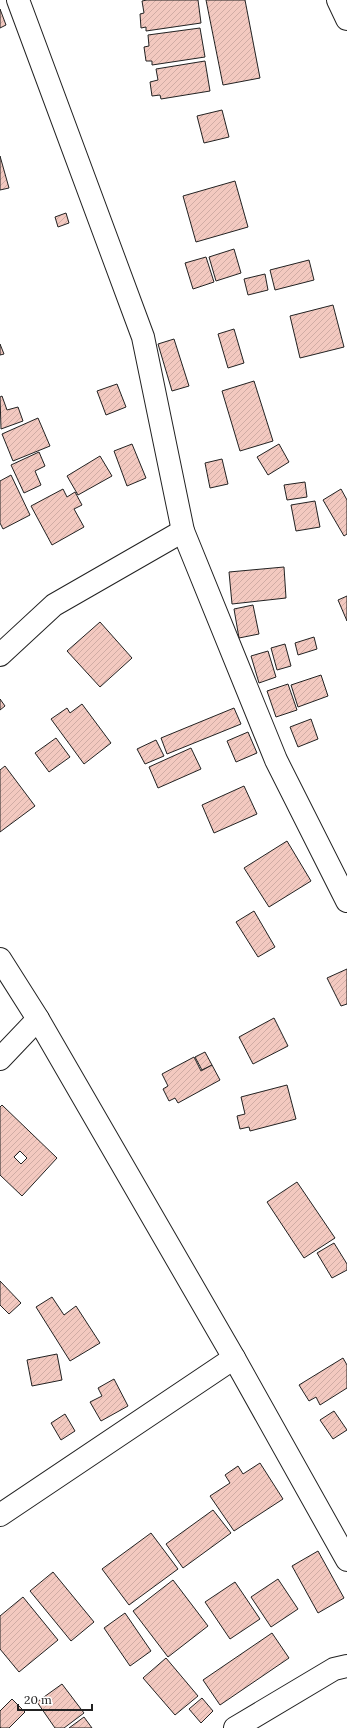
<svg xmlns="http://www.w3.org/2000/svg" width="347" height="1728" font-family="Lora,serif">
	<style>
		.building { fill: url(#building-hatch); stroke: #222; fill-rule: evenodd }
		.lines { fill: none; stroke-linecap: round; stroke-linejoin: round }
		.street-casing { stroke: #222; stroke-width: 24 }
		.street { stroke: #fff; stroke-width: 22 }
	</style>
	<defs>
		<pattern id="building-hatch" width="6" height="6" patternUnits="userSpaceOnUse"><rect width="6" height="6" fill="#f3c9c0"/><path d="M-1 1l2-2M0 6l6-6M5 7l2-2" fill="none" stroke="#d0aca5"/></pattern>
	</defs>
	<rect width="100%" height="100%" fill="#fff"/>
	<g class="building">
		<polygon points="147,0 198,0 201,23 146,31 146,27 141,28 140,14 144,13 142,1"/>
		<polygon points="206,0 245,0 260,78 223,85"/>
		<polygon points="0,9 6,25 0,28"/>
		<polygon points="200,28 205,57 152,65 152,61 146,61 144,47 149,46 148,35"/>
		<polygon points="205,61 210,91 161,99 160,95 152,96 150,82 158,80 156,69"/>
		<polygon points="222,110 229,137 204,143 197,116"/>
		<polygon points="0,156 9,188 0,190"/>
		<polygon points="235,181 248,227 196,242 183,196"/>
		<polygon points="66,213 69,223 58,227 55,217"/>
		<polygon points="234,249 241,273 216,281 209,257"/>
		<polygon points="206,257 214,282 193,289 185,263"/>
		<polygon points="309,260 314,280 275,290 270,270"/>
		<polygon points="265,274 268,290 248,295 244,279"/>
		<polygon points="333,305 344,347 300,358 290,316"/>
		<polygon points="234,329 244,363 228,368 218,334"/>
		<polygon points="174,339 189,386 172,391 158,344"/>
		<polygon points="0,344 4,354 0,355"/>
		<polygon points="254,381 273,441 240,451 222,391"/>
		<polygon points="117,384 126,407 106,415 97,391"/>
		<polygon points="2,396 7,410 18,407 23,421 1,429 0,397"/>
		<polygon points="38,418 50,446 13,461 2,434"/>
		<polygon points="132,444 146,478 127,486 114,451"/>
		<polygon points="279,444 289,462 268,475 257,457"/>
		<polygon points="39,452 45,466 35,471 41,485 24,493 11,465"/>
		<polygon points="100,456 112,476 78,495 67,476"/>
		<polygon points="222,459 228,484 210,488 205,463"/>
		<polygon points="11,475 30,515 3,529 0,523 0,481"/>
		<polygon points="305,482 307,497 287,500 284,485"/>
		<polygon points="63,489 67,497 75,492 82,505 74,509 84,527 52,545 31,506"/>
		<polygon points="341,489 347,500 347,534 344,536 323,500"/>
		<polygon points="315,501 320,527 296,531 291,505"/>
		<polygon points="284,567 286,598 232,604 229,572"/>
		<polygon points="347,596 347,621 338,600"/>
		<polygon points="253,605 259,634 239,638 234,609"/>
		<polygon points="100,622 132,658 100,687 67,651"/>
		<polygon points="314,637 317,649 298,655 295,643"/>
		<polygon points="285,644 291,666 277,670 271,648"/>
		<polygon points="268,651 276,677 259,683 251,656"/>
		<polygon points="321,675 328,696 298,707 291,685"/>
		<polygon points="288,684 297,710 276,717 267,691"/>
		<polygon points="0,699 5,706 0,710"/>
		<polygon points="82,704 111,743 84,764 51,719 67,708 70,713"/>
		<polygon points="234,708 241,724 167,754 161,738"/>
		<polygon points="311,719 318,739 298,747 290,727"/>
		<polygon points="248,732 257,753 236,762 227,741"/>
		<polygon points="56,738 70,757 49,772 35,753"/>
		<polygon points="156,740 164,756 145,764 137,749"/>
		<polygon points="191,748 201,769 158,788 149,767"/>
		<polygon points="5,766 35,806 0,832 0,770"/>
		<polygon points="244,786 257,814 214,833 202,805"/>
		<polygon points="287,841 311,881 269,907 244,868"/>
		<polygon points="254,911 275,947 258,957 236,922"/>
		<polygon points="347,969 347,1004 341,1006 327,978"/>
		<polygon points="274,1018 288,1046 253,1064 239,1037"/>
		<polygon points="205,1052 212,1065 202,1070 195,1057"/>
		<polygon points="194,1057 201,1071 212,1065 220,1080 178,1103 175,1098 169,1101 163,1089 168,1086 162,1074"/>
		<polygon points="287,1085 296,1119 250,1131 249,1127 240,1129 237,1116 245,1114 241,1097"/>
		<path d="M 2,1105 L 57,1158 L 22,1196 L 0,1175 L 0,1107 ZM 20,1151 L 27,1158 L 21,1164 L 14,1157 Z"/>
		<polygon points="297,1182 335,1238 304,1258 267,1202"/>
		<polygon points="334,1243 347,1264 347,1270 332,1278 317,1253"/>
		<polygon points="0,1281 21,1303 9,1314 0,1305"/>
		<polygon points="52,1297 64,1315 76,1306 100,1343 70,1361 36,1307"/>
		<polygon points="57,1354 62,1380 32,1386 27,1360"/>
		<polygon points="343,1358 347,1365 347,1388 320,1405 316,1397 309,1401 299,1385"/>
		<polygon points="114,1379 128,1406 101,1421 90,1402 102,1396 98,1388"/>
		<polygon points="334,1411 347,1430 333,1439 320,1420"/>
		<polygon points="65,1414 75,1431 61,1440 51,1423"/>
		<polygon points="260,1463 283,1499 234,1531 210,1496 230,1483 225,1475 238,1466 243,1474"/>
		<polygon points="213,1510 231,1533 183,1568 166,1544"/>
		<polygon points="151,1533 178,1569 129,1605 102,1569"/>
		<polygon points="318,1551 344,1598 318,1613 292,1566"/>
		<polygon points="53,1572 94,1622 71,1641 30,1591"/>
		<polygon points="278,1579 298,1609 271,1627 251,1597"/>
		<polygon points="173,1580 208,1626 168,1657 133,1611"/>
		<polygon points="235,1582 260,1619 230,1639 205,1602"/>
		<polygon points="23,1597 58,1640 19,1672 0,1649 0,1616"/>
		<polygon points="125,1613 151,1651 130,1666 104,1628"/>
		<polygon points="272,1633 289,1658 220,1705 203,1680"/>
		<polygon points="166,1658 198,1696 175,1715 143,1678"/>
		<polygon points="62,1684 84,1713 64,1728 55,1728 37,1702"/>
		<polygon points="202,1698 213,1711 201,1723 189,1709"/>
		<polygon points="12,1699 25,1712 9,1728 1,1728 0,1727 0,1711"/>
		<polygon points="84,1717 92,1728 69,1728"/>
	</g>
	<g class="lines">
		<defs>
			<g id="street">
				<polyline points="18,0 143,337 183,531 276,760 347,901"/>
				<polyline points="338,0 347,19"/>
				<polyline points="0,655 54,605 183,531"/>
				<polyline points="0,959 38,1019 234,1358 347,1560"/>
				<polyline points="0,1059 38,1019"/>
				<polyline points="0,1515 234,1358"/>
				<polyline points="235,1728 334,1669 347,1666"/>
			</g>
		</defs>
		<use href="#street" class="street-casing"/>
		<use href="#street" class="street"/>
	</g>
	<path d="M18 1704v6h74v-6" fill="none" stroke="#222222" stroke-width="2"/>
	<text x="24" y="1704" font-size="12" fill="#222222" stroke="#ffffff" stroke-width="3" paint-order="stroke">20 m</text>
</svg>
